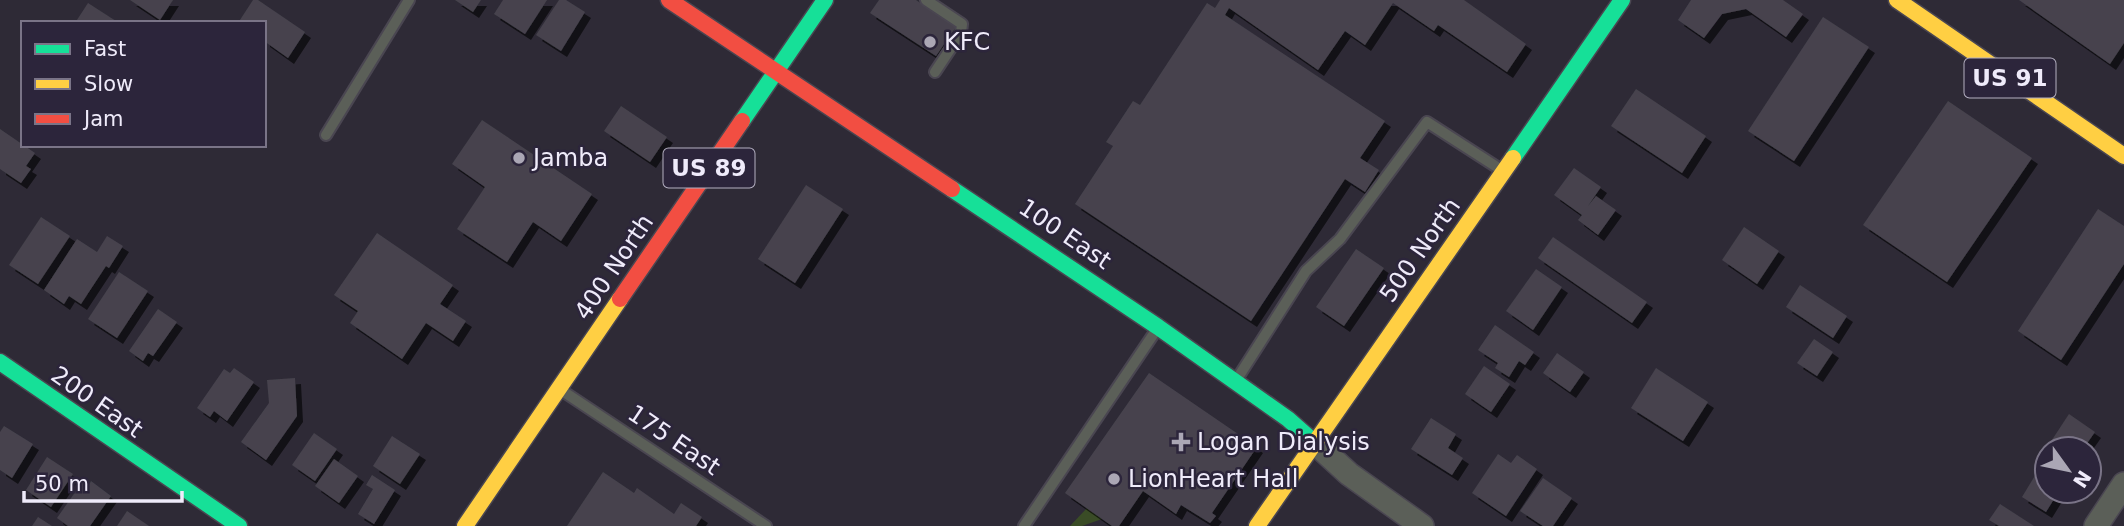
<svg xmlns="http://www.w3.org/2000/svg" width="2124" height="526" font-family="'DejaVu Sans',sans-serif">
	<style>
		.green { fill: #3a4c26 }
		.building { fill: #46434d; filter: url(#shadow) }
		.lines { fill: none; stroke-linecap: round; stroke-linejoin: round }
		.lane-casing { stroke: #4a4651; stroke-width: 14 }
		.street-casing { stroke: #4a4651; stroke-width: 26 }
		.fast-casing { stroke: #4a4651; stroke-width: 19 }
		.slow-casing { stroke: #4a4651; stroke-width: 19 }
		.jam-casing { stroke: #4a4651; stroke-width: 19 }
		.lane { stroke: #5b5f58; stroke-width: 10 }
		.street { stroke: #5b5f58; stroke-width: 23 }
		.fast { stroke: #16e098; stroke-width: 16 }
		.slow { stroke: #ffcf43; stroke-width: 16 }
		.jam { stroke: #f24e42; stroke-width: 16 }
		.poi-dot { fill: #aba7b5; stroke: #2c253b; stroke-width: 2.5 }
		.labels { text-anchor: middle; stroke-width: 5; stroke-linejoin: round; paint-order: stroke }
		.shield { fill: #2c253b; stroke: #b4b0c1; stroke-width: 2 }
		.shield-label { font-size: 23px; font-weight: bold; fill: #efebfa }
		.poi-label { font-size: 24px; fill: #efebfa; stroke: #2c253b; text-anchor: start }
		.street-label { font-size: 24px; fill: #efebfa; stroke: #2c253b }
	</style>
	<defs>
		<filter id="shadow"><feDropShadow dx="6" dy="6" stdDeviation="0" flood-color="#0009"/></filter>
	</defs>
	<rect width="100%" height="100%" fill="#2e2a36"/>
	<polygon class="green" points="1087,508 1102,519 1082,526 1070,526"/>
	<g class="building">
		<polygon points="130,0 173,0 160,20"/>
		<polygon points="253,0 258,0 305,32 288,58 264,41 264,23 238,23"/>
		<polygon points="455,0 481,0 473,12"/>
		<polygon points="503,0 547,0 525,34 494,14"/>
		<polygon points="559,0 566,0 585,12 561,51 536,35"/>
		<polygon points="879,0 916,0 956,27 936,56 870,13"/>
		<polygon points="1220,0 1464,0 1526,44 1507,72 1438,25 1434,31 1393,3 1365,45 1345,31 1318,70 1229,8 1225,15 1385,121 1360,158 1379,170 1365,192 1345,179 1251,321 1075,204 1113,146 1106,142 1133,101 1140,105 1207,3 1215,8"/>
		<polygon points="1691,0 1783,0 1803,14 1786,37 1746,9 1722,14 1704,38 1678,20"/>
		<polygon points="2019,0 2124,0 2124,43 2110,64"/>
		<polygon points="88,3 119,23 75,23"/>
		<polygon points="1823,17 1869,47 1794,161 1748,131"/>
		<polygon points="1636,89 1706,136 1682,173 1611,126"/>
		<polygon points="1948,101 2032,158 1947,282 1863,225"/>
		<polygon points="621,106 667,137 650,162 604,131"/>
		<polygon points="482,120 592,194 561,241 533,222 507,262 457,229 485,187 452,164"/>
		<polygon points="0,129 35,153 26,166 31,169 21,183 0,169"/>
		<polygon points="1574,168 1601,187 1588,206 1596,196 1616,210 1598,235 1578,220 1582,215 1554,195"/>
		<polygon points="806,185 843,209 795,283 758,259"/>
		<polygon points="2098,209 2124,226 2124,264 2061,360 2018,331"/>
		<polygon points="41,217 70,236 38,284 9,265"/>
		<polygon points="1744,227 1779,251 1757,284 1722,260"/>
		<polygon points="377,233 453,285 440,304 466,321 453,341 426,323 402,359 350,323 358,311 334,295"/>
		<polygon points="107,236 123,246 109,268 106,266 81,304 69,296 64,304 44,290 77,239 97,252"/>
		<polygon points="1553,237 1647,302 1632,323 1538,258"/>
		<polygon points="1356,249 1384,268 1344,326 1316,307"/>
		<polygon points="1536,269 1562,287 1533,330 1506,311"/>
		<polygon points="119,272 148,291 117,338 88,319"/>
		<polygon points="1800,285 1847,316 1833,338 1786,307"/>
		<polygon points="158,309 177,322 153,356 148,353 143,361 129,351"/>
		<polygon points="1495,325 1534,352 1525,365 1519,361 1509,377 1495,368 1498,363 1478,350"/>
		<polygon points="1814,339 1833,352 1817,376 1797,363"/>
		<polygon points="1557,353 1584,372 1570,392 1543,373"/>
		<polygon points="1484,366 1510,384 1491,412 1465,394"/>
		<polygon points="234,368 254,382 227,421 214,411 210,417 197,408 224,369 230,373"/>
		<polygon points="1656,368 1708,402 1683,441 1631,408"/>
		<polygon points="1149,373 1257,447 1212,513 1216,516 1210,523 1181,505 1176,514 1143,491 1119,526 1112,526 1065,493"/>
		<polygon points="295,378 297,416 266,460 241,442 269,403 267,380"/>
		<polygon points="2069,414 2095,432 2083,449 2046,449"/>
		<polygon points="1431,418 1456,434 1448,448 1463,458 1452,475 1411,449"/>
		<polygon points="4,426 33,444 12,478 0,470 0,432"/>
		<polygon points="314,433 337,449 315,481 292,465"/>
		<polygon points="392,436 420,454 400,484 373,466"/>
		<polygon points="1498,454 1511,463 1517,455 1537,469 1506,516 1472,493"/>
		<polygon points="47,457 73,474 51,507 26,490"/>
		<polygon points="334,459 358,476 339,503 315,486"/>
		<polygon points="2039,469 2047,474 2047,491 2059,491 2046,512 2022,497"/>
		<polygon points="603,472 634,493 637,488 674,514 681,503 702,517 696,526 567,526"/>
		<polygon points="372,475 395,490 374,524 358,514 373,489 366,485"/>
		<polygon points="1543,478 1572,498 1553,526 1543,526 1520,511"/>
		<polygon points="83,481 89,485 91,481 111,496 90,526 68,526 57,518"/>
		<polygon points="2000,504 2034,526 1999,526 1989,520"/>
		<polygon points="127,511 149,526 117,526"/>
		<polygon points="38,517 52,526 32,526"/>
	</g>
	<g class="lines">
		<defs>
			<g id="lane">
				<polyline points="926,0 962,24 961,33 935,72"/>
				<polyline points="326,135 409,0"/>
				<polyline points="1237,379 1306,271 1340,239 1427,122 1500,169"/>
				<polyline points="564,392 766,526"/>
				<polyline points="1024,526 1157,329"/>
			</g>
			<g id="street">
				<polyline points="1314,442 1349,474 1422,526"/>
				<polyline points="2096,526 2124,484"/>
			</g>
			<g id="fast">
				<polyline points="742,121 825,0"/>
				<polyline points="1513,158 1622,0"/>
				<polyline points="952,189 1158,327 1288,419 1314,442"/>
				<polyline points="0,362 239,526"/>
			</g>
			<g id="slow">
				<polyline points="1897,0 2124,156"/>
				<polyline points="465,526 620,299"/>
				<polyline points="1257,526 1513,158"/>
			</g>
			<g id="jam">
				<polyline points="669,0 952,189"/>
				<polyline points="620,299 742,121"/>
			</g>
		</defs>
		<use href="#lane" class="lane-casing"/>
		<use href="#street" class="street-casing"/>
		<use href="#fast" class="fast-casing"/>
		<use href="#slow" class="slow-casing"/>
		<use href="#jam" class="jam-casing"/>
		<use href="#lane" class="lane"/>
		<use href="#street" class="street"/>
		<use href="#fast" class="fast"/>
		<use href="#slow" class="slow"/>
		<use href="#jam" class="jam"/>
	</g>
	<g class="poi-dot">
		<circle cx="930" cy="42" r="7"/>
		<circle cx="519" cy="158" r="7"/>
		<path d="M1177.5 431.5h7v7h7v7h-7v7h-7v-7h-7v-7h7z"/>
		<circle cx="1114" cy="479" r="7"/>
	</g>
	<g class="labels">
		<g class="shield">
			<rect x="1964.5" y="58.5" width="91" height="39" rx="5"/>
			<rect x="663.5" y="148.5" width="91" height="39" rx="5"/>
		</g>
		<g class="shield-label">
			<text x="2010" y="86">US 91</text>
			<text x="709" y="176">US 89</text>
		</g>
		<g class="poi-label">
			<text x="944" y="50">KFC</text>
			<text x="533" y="166">Jamba</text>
			<text x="1197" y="450">Logan Dialysis</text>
			<text x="1128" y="487">LionHeart Hall</text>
		</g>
		<g class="street-label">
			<text transform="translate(1065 234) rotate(34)" y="8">100 East</text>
			<text transform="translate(1420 250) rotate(-55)" y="8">500 North</text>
			<text transform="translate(614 267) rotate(-56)" y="8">400 North</text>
			<text transform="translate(97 402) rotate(35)" y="8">200 East</text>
			<text transform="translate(674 440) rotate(34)" y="8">175 East</text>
		</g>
	</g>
	<rect x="21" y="21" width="245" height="126" fill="#2c253b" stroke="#7a7487" stroke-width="2"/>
	<rect x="35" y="44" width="35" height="10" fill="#16e098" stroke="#7a7487" stroke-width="2"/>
	<text x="84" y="56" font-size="21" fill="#efebfa">Fast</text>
	<rect x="35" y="79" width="35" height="10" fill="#ffcf43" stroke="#7a7487" stroke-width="2"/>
	<text x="84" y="91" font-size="21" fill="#efebfa">Slow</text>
	<rect x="35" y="114" width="35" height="10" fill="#f24e42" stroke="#7a7487" stroke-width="2"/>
	<text x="84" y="126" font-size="21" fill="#efebfa">Jam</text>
	<g transform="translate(2068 470) rotate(123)"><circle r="33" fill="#2c253b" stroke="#7a7487" stroke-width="2"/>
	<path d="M0-5L12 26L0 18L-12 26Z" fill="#aba7b5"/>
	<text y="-10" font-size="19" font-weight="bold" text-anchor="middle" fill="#efebfa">N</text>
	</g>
	<path d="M24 491v10h158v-10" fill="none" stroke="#efebfa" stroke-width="3.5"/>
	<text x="35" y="491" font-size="21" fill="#efebfa" stroke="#2c253b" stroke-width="5" paint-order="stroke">50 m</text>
</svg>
